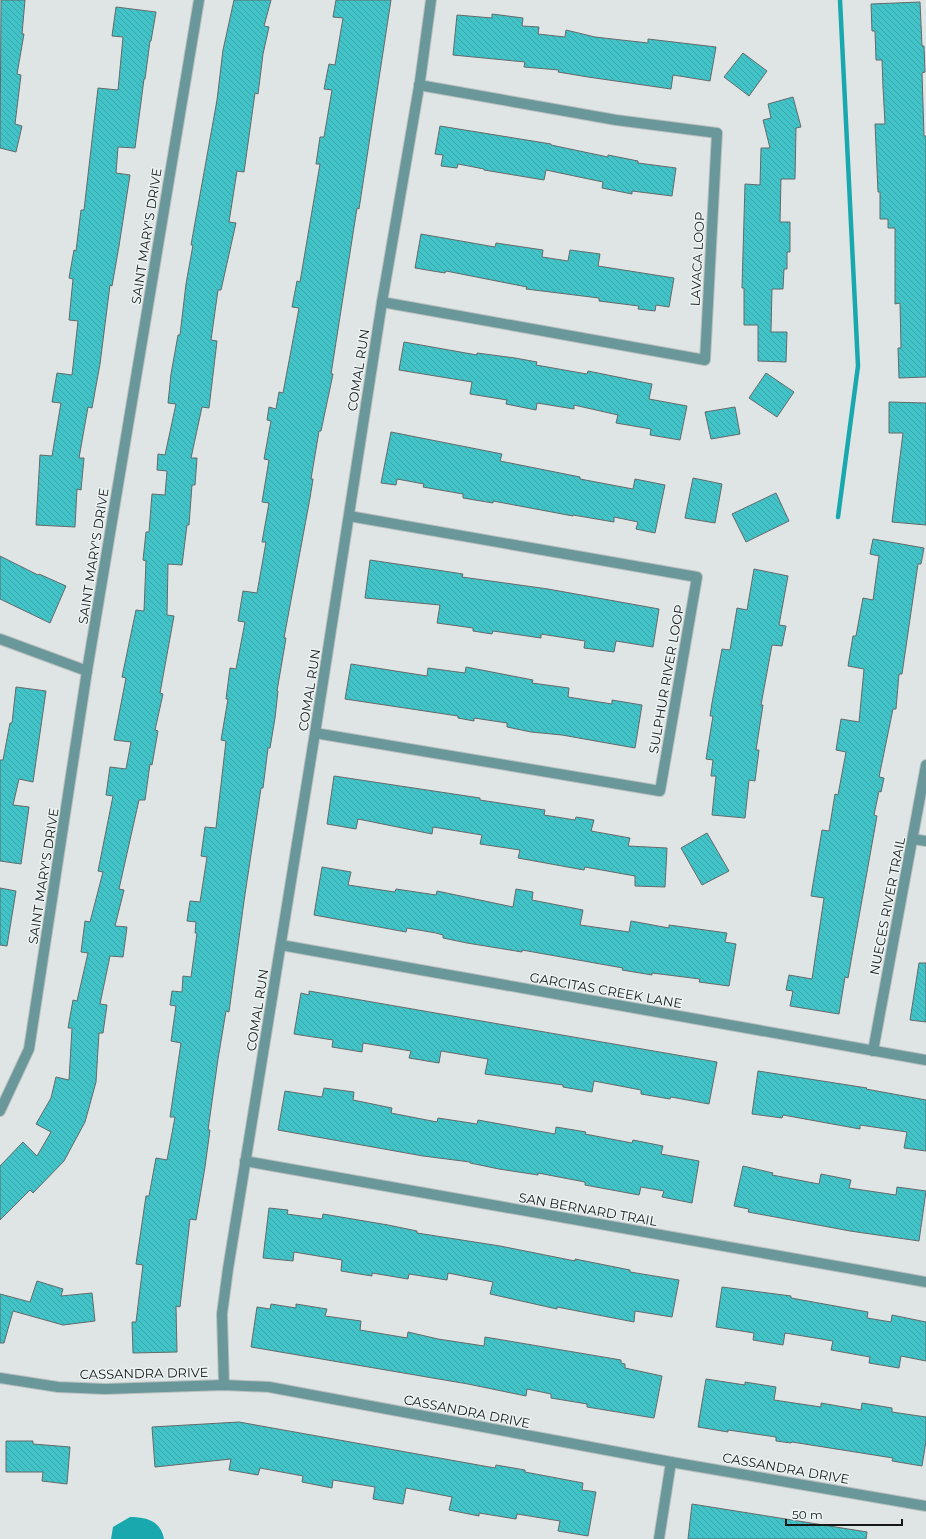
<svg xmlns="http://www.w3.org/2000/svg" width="926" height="1539" font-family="Montserrat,sans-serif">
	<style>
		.water { fill: #18a8ae }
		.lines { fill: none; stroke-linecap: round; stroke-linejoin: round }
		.stream { stroke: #18a8ae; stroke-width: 4.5 }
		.building { fill: url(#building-back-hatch); stroke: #646a6a }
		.minor-casing { stroke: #bbc0c0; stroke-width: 12 }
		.minor { stroke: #6a989a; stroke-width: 10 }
		.labels { text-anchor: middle; stroke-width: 3; stroke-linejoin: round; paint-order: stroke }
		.street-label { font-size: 13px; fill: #161818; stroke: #ecf3f3 }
	</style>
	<defs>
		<pattern id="building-back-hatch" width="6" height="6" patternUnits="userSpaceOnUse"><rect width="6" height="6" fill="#42c3c8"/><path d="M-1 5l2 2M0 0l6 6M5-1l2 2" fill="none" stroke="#39a7ab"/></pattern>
	</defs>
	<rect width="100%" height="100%" fill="#dfe5e5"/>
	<path class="water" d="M 130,1517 C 146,1517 161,1521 164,1539 L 111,1539 L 113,1527 Z"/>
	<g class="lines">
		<polyline class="stream" points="838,517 858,366 840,0"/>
	</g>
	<g class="building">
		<polygon points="1,0 25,0 22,34 24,34 17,74 21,75 15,124 22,126 16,152 0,148"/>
		<polygon points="234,0 271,0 264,26 269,27 263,54 258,94 255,93 244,172 237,171 229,222 236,223 221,290 218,290 211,340 217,341 209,408 202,407 191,458 197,458 195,485 192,485 189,525 187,525 182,565 168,564 167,615 174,616 160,693 163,694 155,730 158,731 152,765 150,764 145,800 139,800 119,889 124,890 115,926 127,927 123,957 110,956 100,1004 107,1005 103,1033 99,1033 96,1082 85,1122 64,1161 33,1193 30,1190 0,1220 0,1166 23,1142 37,1156 51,1132 36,1124 51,1098 56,1077 69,1080 72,1028 68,1028 73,1000 77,1001 88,953 81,952 85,921 90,922 103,872 98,871 113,796 106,795 110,767 126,769 131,742 114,740 126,678 122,677 136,610 144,611 146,561 143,560 146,532 149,532 152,494 165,495 167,471 157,470 158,454 165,455 176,404 168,403 171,374 178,335 180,335 186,284 193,245 191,245 217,100 223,50"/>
		<polygon points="336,0 391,0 359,209 357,208 331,374 333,374 321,431 319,431 311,479 313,479 310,498 284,638 286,638 277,691 278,691 275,718 270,748 268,748 263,788 261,788 244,901 229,1012 226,1011 218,1059 208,1130 210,1130 205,1167 196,1220 190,1219 180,1307 176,1306 177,1352 133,1353 132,1322 136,1322 143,1265 136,1264 146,1196 149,1196 156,1158 167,1160 175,1117 170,1117 181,1043 171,1041 176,1006 170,1005 172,991 182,992 183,976 191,977 197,933 195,933 196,922 187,921 190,901 200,902 207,857 201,856 205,827 216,828 226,741 221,740 228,699 226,699 230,668 236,669 245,622 238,621 243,591 257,593 266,542 262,542 269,503 262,502 269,460 264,459 271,421 267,420 269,407 276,409 279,392 283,393 299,308 292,307 297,281 300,282 311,217 320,164 316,164 320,137 324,137 332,90 324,89 329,64 335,65 343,18 333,17"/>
		<polygon points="920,2 922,46 924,46 925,72 922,73 924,136 926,136 926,377 899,378 898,348 901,348 900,303 895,304 895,228 888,228 888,219 880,219 880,192 878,192 875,124 885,124 883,87 882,60 876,60 875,31 872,31 871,4"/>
		<polygon points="116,7 156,12 151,41 150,41 145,79 144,79 135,148 118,147 116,173 130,175 119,246 112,286 110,285 100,364 92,408 88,407 79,458 84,458 81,490 77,489 75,527 36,525 40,455 52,456 61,403 52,402 57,373 72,375 78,321 69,320 73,279 69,278 74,250 76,251 81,210 84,210 98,88 118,90 123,37 112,36"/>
		<polygon points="492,14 523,18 522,26 539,27 538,34 565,37 566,30 595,37 648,43 648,39 716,47 710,81 673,75 671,89 588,77 558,72 559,70 524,67 525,62 453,55 457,15 492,18"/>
		<polygon points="743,53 767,71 749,96 724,77"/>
		<polygon points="793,97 801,127 796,128 795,179 781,179 780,222 790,222 790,252 787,252 787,269 784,269 783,289 772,289 771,332 787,332 786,362 758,361 758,325 744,325 744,288 742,288 745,184 760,185 761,148 770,148 763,120 771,118 768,104"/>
		<polygon points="440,126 551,144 551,145 608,157 608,155 638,161 638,163 676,168 672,196 632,191 632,194 602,188 603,182 546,170 544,180 484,170 484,169 458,164 457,168 441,166 443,155 435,154"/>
		<polygon points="421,234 495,247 496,243 543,250 542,257 568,261 570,250 600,254 598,266 674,278 669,307 656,305 655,311 638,309 639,306 599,301 599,298 526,289 527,287 446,271 445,273 415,268"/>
		<polygon points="404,342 477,355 477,353 515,358 537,362 536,365 587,374 588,371 652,384 649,399 687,406 680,440 650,435 651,429 616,423 618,415 574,405 574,409 537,403 536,410 506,404 507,400 470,394 472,382 399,370"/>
		<polygon points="766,373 794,392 777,417 749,398"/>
		<polygon points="889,402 926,403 926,525 892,522 903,433 889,433"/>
		<polygon points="735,407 740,434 711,439 705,412"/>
		<polygon points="391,432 502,454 500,461 580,477 580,479 633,489 635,479 665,485 655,533 636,529 638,522 614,517 614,522 573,515 573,516 493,501 493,503 463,498 463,494 423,487 424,484 397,479 396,485 381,483"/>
		<polygon points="693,478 722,484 715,523 685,518"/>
		<polygon points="776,493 789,521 746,542 732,514"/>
		<polygon points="873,539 924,548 921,564 918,564 902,674 899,674 896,709 893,709 879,777 884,778 881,792 879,791 874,815 877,816 848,978 845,977 839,1014 790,1006 793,991 786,990 789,975 812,979 824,898 811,896 822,830 829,831 835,794 838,795 846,752 836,750 841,719 859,722 864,669 848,666 853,636 856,636 863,598 873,600 879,556 870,554"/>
		<polygon points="0,556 38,575 39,574 66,586 50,623 0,599"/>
		<polygon points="370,560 437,570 463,574 462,577 548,589 659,609 653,647 616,641 614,652 584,648 585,641 541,634 541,638 493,631 492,634 473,631 473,628 437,623 440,605 365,598"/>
		<polygon points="754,569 788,576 779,625 786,626 782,646 772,645 761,705 763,705 756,750 759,750 755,781 749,780 745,818 712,815 716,776 711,776 713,760 706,759 713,716 710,716 712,703 722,649 730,650 737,608 747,610"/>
		<polygon points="351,664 427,676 428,668 465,673 466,667 533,680 532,683 569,688 568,697 612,704 612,700 642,705 635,748 562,735 531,732 507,727 507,723 474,718 474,721 458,718 458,716 345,699"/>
		<polygon points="16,687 46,691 33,782 19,779 13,805 29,807 21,864 0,861 0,760 3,760 10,723 12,723"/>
		<polygon points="334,776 480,798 480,800 545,810 544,815 575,820 576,817 594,820 591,831 630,838 628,846 667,848 665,887 635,886 635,876 585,867 584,870 518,858 520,850 480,844 482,835 433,827 432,834 358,819 356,829 327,824"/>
		<polygon points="707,833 729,871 702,885 681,848"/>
		<polygon points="322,867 351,872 348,885 395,892 396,889 436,895 437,891 513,907 516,889 533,892 532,900 583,910 580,925 629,932 631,921 669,928 669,925 727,933 725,942 736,944 729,986 699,982 700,979 652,973 652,975 622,970 623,968 522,950 522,952 467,943 443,938 443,935 436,933 407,928 406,932 314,915"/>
		<polygon points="0,888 16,891 7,946 0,945"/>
		<polygon points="919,963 926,963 926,1022 910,1020"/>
		<polygon points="309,991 717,1062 709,1104 671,1097 670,1099 641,1094 641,1090 594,1081 592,1092 563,1087 563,1085 485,1074 488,1059 441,1051 439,1063 409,1058 411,1051 363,1043 362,1052 332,1047 333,1040 294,1034 301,993 309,995"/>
		<polygon points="758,1071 867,1088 866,1089 926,1100 926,1151 904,1148 907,1132 860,1125 860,1129 783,1115 782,1118 752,1114"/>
		<polygon points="324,1088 354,1092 353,1100 392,1108 391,1113 437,1122 438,1118 477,1124 478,1120 555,1134 556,1127 586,1132 585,1134 632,1143 633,1140 663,1146 661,1154 699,1161 692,1203 662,1197 664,1191 641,1187 639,1195 585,1185 585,1182 538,1173 538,1175 499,1169 470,1163 470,1162 423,1156 278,1130 285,1091 322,1097"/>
		<polygon points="743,1166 773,1173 772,1175 819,1184 821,1174 851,1180 849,1188 896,1195 897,1187 926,1191 919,1241 850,1231 748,1212 749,1209 734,1206"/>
		<polygon points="269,1208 288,1210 287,1214 322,1219 323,1214 388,1225 417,1231 417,1233 500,1246 575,1261 575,1259 630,1270 630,1272 679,1280 672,1317 635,1311 634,1322 557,1307 557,1309 490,1294 493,1282 448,1273 447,1280 409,1274 408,1279 372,1273 372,1276 341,1271 342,1260 294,1252 293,1261 263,1258"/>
		<polygon points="37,1281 63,1289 61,1296 92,1293 95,1321 63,1325 13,1311 4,1343 0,1343 0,1294 30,1302"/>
		<polygon points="722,1287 791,1296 791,1298 868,1312 867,1318 891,1322 892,1315 926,1322 926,1361 901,1356 899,1368 869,1363 870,1357 831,1350 833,1341 785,1333 783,1345 753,1340 754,1333 716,1327"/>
		<polygon points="271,1304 296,1308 296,1304 327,1309 325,1316 361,1321 360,1330 407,1338 408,1332 438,1339 484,1346 485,1337 621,1360 621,1363 625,1364 625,1368 662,1376 654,1418 587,1407 587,1404 551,1398 551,1394 527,1389 526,1396 468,1384 251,1347 257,1307 270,1309"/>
		<polygon points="706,1379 745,1385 745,1382 776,1387 774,1400 821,1407 821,1403 861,1410 862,1403 892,1408 892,1412 926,1417 926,1441 922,1466 892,1461 893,1458 792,1442 791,1443 776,1441 776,1437 728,1430 728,1432 698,1427"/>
		<polygon points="239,1422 495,1468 496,1465 525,1470 525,1472 583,1483 582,1490 596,1492 588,1536 558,1531 560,1521 517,1514 516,1519 479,1513 479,1516 449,1510 452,1497 406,1488 403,1504 373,1499 375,1487 333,1480 332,1488 302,1482 303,1476 260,1468 258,1475 229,1470 231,1459 155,1467 152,1427"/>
		<polygon points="6,1441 33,1441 33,1444 70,1447 67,1484 42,1481 43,1472 6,1472"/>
		<polygon points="692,1504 867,1532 866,1539 688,1539"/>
	</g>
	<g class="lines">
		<defs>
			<g id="minor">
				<polyline points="382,302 705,360 717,133 616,120 419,85"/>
				<polyline points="0,639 87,671"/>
				<polyline points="315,733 660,791 697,577 349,516"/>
				<polyline points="913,839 926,841"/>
				<polyline points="281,945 926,1060"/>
				<polyline points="873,1051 926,765"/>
				<polyline points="0,1111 29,1049 87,671 199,0"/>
				<polyline points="245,1161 926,1282"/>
				<polyline points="0,1378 58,1387 105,1389 224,1385 269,1387 671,1462 926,1506"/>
				<polyline points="224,1385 222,1314 228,1269 315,733 382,302 420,81 431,0"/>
				<polyline points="659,1539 671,1462"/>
			</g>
		</defs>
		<use href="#minor" class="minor-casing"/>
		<use href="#minor" class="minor"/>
	</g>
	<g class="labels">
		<g class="street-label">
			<text transform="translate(146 236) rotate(-81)" y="5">SAINT MARY'S DRIVE</text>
			<text transform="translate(697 259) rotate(-87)" y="5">LAVACA LOOP</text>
			<text transform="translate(358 370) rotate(-81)" y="5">COMAL RUN</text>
			<text transform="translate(93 556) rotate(-81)" y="5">SAINT MARY'S DRIVE</text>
			<text transform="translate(666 679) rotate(-80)" y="5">SULPHUR RIVER LOOP</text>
			<text transform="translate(309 690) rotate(-81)" y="5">COMAL RUN</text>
			<text transform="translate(43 876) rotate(-81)" y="5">SAINT MARY'S DRIVE</text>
			<text transform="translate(887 906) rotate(-79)" y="5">NUECES RIVER TRAIL</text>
			<text transform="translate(606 990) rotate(10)" y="5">GARCITAS CREEK LANE</text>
			<text transform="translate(257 1010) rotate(-81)" y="5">COMAL RUN</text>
			<text transform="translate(588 1209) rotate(10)" y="5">SAN BERNARD TRAIL</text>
			<text transform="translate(144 1373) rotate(-1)" y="5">CASSANDRA DRIVE</text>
			<text transform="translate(467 1411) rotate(11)" y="5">CASSANDRA DRIVE</text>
			<text transform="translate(786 1468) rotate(10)" y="5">CASSANDRA DRIVE</text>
		</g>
	</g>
	<path d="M786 1519v6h116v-6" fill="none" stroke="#161818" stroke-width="2"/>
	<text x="792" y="1519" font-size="12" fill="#161818" stroke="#ecf3f3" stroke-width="3" paint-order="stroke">50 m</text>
</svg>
